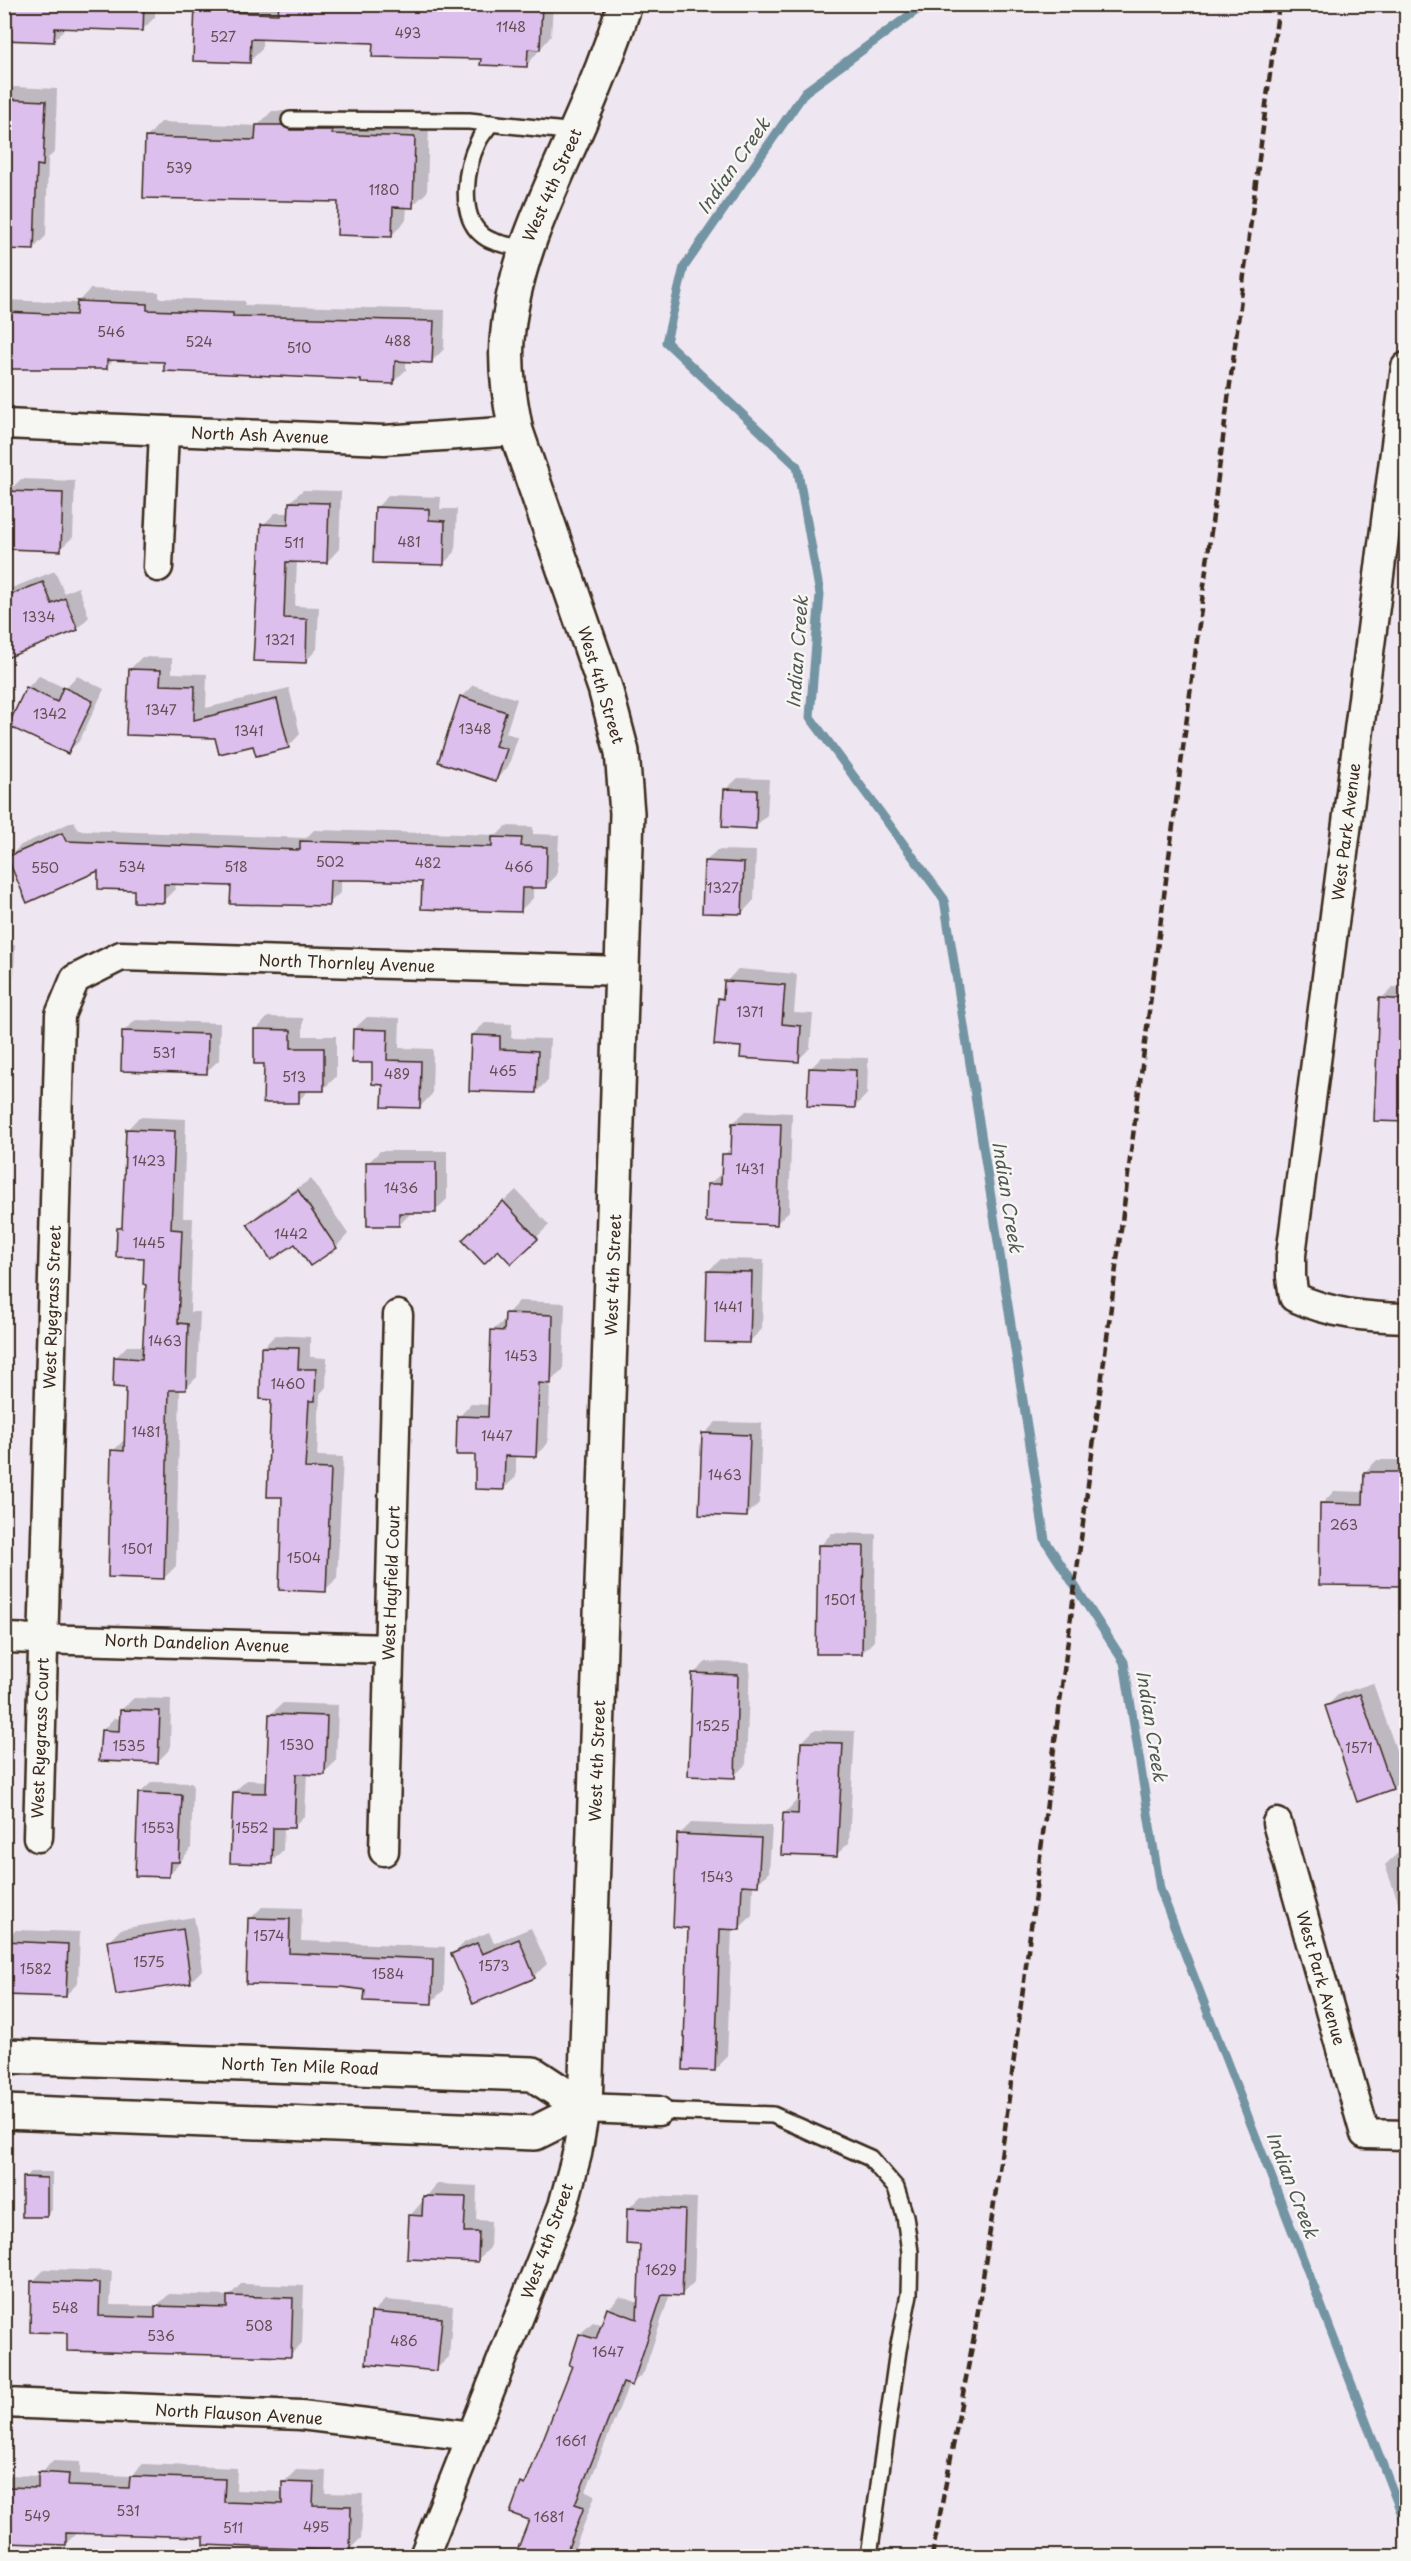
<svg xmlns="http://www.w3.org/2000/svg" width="1411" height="2561" font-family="'Playpen Sans',sans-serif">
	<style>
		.shadow { fill: #0003; fill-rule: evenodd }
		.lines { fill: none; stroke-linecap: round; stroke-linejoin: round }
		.stream { stroke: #7394a3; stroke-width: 9 }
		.building { fill: #dcbfec; stroke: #3b2a1e; stroke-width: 1.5 }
		.service-casing { stroke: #3b2a1e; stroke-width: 20 }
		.minor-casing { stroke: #3b2a1e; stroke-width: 33 }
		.secondary-casing { stroke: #3b2a1e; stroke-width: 38 }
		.service { stroke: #f6f6f2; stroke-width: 15 }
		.minor { stroke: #f6f6f2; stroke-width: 28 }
		.secondary { stroke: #f6f6f2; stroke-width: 33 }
		.rail { stroke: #3b2a1e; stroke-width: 4.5; stroke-dasharray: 9 4.5; stroke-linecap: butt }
		.labels { text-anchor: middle; stroke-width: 5; stroke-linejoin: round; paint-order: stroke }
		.number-label { font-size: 14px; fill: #634f52 }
		.street-label { font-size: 16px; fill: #3b2a1e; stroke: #f6f6f2 }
		.water-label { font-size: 18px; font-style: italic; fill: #525655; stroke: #f6f6f2 }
	</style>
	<rect width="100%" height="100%" fill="#eee6f0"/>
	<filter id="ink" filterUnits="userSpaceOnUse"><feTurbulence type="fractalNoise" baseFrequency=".0167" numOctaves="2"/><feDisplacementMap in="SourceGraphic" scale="12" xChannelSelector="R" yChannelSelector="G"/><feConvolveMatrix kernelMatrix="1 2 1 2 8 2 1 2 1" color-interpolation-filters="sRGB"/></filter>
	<g filter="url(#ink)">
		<g class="shadow">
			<polygon points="4,4 155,4 155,17 143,29 66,28 54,40"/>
			<polygon points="197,4 553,4 551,36 527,65 374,42 262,38 262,49 250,61"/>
			<polygon points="14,87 57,89 55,152 48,158 46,236 33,249 4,248 4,96"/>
			<polygon points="272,111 297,111 305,116 429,123 427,192 412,206 407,206 406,220 392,235 340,201 147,137 161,122 257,126"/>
			<polygon points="90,289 159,292 159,298 245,301 245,305 445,310 444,349 432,361 406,360 406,370 393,382 165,370 166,361 115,359 106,368 4,352 4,300 77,303"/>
			<polygon points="21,479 75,481 73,537 60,549 8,492"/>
			<path d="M 303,490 L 341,491 L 339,549 L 327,562 L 297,561 L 295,606 L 319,607 L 317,649 L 305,662 L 254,660 L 263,525 L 275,513 L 290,513 L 290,502 ZM 272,523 L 296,524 L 296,527 L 272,526 Z"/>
			<polygon points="389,495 441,497 440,509 457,509 455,552 443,564 377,507"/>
			<polygon points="55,571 64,593 78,587 89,617 77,629 4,647 4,591"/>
			<polygon points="142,657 172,658 172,673 207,674 206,708 289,688 300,734 288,747 254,744 217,736 128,733 130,669"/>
			<polygon points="39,676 65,688 77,676 104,689 80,740 68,752 27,688"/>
			<polygon points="473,685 517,699 506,733 518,737 508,767 496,779 461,697"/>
			<polygon points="738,778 769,779 767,815 755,827 725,790"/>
			<polygon points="74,821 78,830 306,838 314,830 497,835 506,826 533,827 533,834 559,835 557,875 545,887 533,887 533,898 520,911 424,880 341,879 341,892 328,904 233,885 176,883 175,889 163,901 100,869 9,857 21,845"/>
			<polygon points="717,850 756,851 754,900 742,913 705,862"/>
			<polygon points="4,945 15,945 14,976 4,986"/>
			<polygon points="738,969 797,974 794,1013 813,1014 810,1048 798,1060 743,1045 719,999 725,993 726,982"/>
			<polygon points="1393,987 1406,988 1406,1120 1381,999"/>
			<polygon points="268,1017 303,1018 303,1036 336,1036 336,1077 323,1089 310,1089 298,1101 265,1062 256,1030"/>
			<polygon points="367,1017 400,1018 399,1048 433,1049 432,1094 420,1107 384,1083 354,1029"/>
			<polygon points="136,1020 220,1023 219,1060 206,1072 123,1032"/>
			<polygon points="485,1023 512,1024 511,1038 550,1039 548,1080 536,1092 472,1035"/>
			<polygon points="822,1057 868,1058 867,1094 855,1107 810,1069"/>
			<polygon points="4,1066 10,1066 4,1187"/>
			<polygon points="746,1111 792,1113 789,1211 777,1223 708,1185 723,1172 724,1155 733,1146 733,1123"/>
			<polygon points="139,1117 186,1119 183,1218 193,1218 190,1312 200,1312 197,1377 185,1389 180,1389 176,1566 164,1578 113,1451 126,1438 128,1386 115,1358 127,1346 144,1346 146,1257 119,1228 124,1223 127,1130"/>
			<polygon points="380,1151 447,1151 447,1199 435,1211 411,1213 399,1225 368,1163"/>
			<polygon points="311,1179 348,1234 336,1247 296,1242 249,1224 261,1212"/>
			<polygon points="516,1190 549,1225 511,1262 476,1228"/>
			<polygon points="721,1259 764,1260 762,1329 749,1342 708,1271"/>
			<polygon points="519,1301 565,1303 563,1370 550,1382 548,1443 536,1455 516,1455 516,1477 503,1489 477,1454 459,1417 471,1404 490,1405 492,1331 506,1319 507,1314"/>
			<polygon points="275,1335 310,1337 310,1357 327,1358 326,1387 320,1394 317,1456 343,1457 337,1578 325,1590 284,1496 273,1398 263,1348"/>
			<polygon points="716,1422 762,1423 759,1503 747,1515 704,1434"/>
			<polygon points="1377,1460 1406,1460 1406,1585 1322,1504 1334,1491 1365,1492 1365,1472"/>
			<polygon points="832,1533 876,1534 874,1641 862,1653 820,1546"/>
			<polygon points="706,1662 750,1663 746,1764 734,1776 693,1674"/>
			<polygon points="1373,1683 1405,1776 1393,1788 1358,1800 1326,1707 1339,1694"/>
			<polygon points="134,1698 171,1699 170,1749 157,1762 102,1731 114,1718 121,1719 121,1710"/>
			<polygon points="283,1703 338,1705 336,1761 324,1773 307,1773 305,1815 293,1827 284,1827 283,1850 271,1862 234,1792 247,1780 268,1781 270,1715"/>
			<polygon points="814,1730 855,1731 849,1843 836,1855 784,1814 796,1801 800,1802 802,1742"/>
			<polygon points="152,1782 193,1783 191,1848 169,1876 139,1794"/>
			<polygon points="691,1823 772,1826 769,1872 757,1884 753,1884 752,1916 739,1928 732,1928 727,2057 715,2070 690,1926 679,1835"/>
			<polygon points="1406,1850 1406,1924 1385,1865 1398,1853"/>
			<polygon points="262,1907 302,1908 301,1941 445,1947 444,1990 431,2002 342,1985 248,1983 250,1919"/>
			<polygon points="194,1917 203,1969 191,1981 109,1941 121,1929"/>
			<polygon points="531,1928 547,1964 534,1976 474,2002 453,1954 465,1942 489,1932 494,1943"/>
			<polygon points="16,1930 80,1932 78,1983 66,1995 4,1993 4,1941"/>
			<polygon points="30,2172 52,2172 52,2210 47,2215 24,2178"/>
			<polygon points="437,2184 477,2186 476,2220 491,2221 490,2248 477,2260 410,2216"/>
			<polygon points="641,2196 697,2198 694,2282 682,2294 670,2294 644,2372 632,2384 629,2384 586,2491 595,2495 572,2556 516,2556 530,2519 523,2484 530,2477 574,2365 580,2334 593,2322 603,2325 608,2309 620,2297 639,2303 641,2243 629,2208"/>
			<polygon points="4,2245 12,2245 10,2287 4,2293"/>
			<polygon points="45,2269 112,2271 110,2305 157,2306 169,2294 229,2296 241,2284 304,2286 302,2343 290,2355 69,2332 33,2281"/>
			<polygon points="385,2300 453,2306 449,2357 436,2369 373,2312"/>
			<polygon points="52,2461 80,2462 80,2474 131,2476 143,2464 237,2468 236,2490 284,2492 284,2482 296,2470 326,2471 325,2493 363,2494 361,2538 349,2550 206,2536 78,2532 65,2544 4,2536 4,2475 40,2476"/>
		</g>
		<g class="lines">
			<polyline class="stream" points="925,4 805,92 684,267 666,342 797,466 820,594 810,717 944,899 1045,1540 1124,1662 1160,1889 1406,2525"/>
		</g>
		<g class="building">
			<polygon points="4,4 144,4 143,31 55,28 54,42 4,40"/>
			<polygon points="195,4 227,4 227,12 278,14 279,4 405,4 405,9 483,11 483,4 542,4 540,50 528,49 527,67 480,65 481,59 372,57 373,43 251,39 250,63 193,61"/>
			<polygon points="4,99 46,101 43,166 37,165 34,250 4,249"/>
			<polygon points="256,125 282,125 290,130 332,130 332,134 415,137 413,208 393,207 392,237 337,235 338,202 143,198 145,137 255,140"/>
			<polygon points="77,301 147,304 147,310 233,313 233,316 434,321 432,363 395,361 394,384 361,383 361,380 164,371 164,362 107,360 107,369 7,369 4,312 76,315"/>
			<polygon points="7,491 63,493 61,551 5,549"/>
			<polygon points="289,502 329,503 327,563 286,562 284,618 307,619 306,663 253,661 261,524 288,525"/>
			<polygon points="375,507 429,509 429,520 445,521 444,565 373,563"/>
			<polygon points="43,582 52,604 65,598 78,630 4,659 4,597"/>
			<polygon points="129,669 161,670 160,685 195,686 194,720 277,699 289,748 256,756 253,746 219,754 215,738 126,735"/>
			<polygon points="26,687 57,702 63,687 93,701 68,754 8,726"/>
			<polygon points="460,696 506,712 495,746 507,749 496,781 438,762"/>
			<polygon points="724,789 757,790 756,829 722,827"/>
			<polygon points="62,833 66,841 300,850 300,841 492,847 492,837 522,838 521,846 547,847 546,888 522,888 521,912 421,909 422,882 360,880 330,880 329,906 230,904 231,886 164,884 164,903 134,902 134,890 98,889 98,871 27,903 7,857"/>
			<polygon points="704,861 744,863 742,914 702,913"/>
			<polygon points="724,981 785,985 782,1024 801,1026 799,1062 740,1058 741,1047 714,1045 718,998 723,999"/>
			<polygon points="1379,998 1407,1000 1407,1122 1374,1121"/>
			<polygon points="254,1029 291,1030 291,1048 324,1048 324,1091 299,1091 299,1103 263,1103 264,1064 254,1064"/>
			<polygon points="353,1029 388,1030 387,1060 421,1061 420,1108 382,1107 383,1085 372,1084 372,1063 352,1063"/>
			<polygon points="122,1031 208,1034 207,1074 121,1071"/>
			<polygon points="471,1035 500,1036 500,1049 538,1051 536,1093 469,1091"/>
			<polygon points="809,1068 856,1070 855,1108 807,1106"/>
			<polygon points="732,1123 781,1124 777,1225 706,1222 707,1184 721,1184 722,1154 731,1154"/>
			<polygon points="126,1129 175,1131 171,1229 182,1230 178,1323 188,1324 186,1390 169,1390 164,1579 108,1577 111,1450 124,1451 126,1388 113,1387 114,1357 142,1359 146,1285 143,1284 144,1258 116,1257 117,1228 122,1228"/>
			<polygon points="366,1162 436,1162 436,1213 399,1213 399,1226 367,1226"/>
			<polygon points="298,1190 337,1248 310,1266 295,1244 271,1260 247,1224"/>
			<polygon points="503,1201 538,1239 511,1264 498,1250 484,1264 462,1240"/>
			<polygon points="707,1271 752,1272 750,1343 705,1342"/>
			<polygon points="505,1313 553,1315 551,1384 539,1383 536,1457 505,1456 504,1490 475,1489 475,1455 456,1455 457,1416 488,1417 491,1330 504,1331"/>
			<polygon points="261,1347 299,1348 298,1369 316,1369 315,1401 309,1401 305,1468 331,1469 326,1592 279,1590 282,1497 267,1497 271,1400 260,1399"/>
			<polygon points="702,1433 750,1435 747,1517 699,1515"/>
			<polygon points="1364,1472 1404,1472 1403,1548 1407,1548 1407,1586 1319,1585 1320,1503 1363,1504"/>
			<polygon points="818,1545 864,1546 862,1654 816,1654"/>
			<polygon points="692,1673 738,1675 735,1778 688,1776"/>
			<polygon points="1360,1694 1393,1789 1357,1802 1325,1706"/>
			<polygon points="120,1710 160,1711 158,1763 99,1761 101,1730 119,1731"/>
			<polygon points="269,1714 327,1716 325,1775 296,1774 294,1828 273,1828 272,1864 230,1863 233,1792 266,1793"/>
			<polygon points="801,1742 843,1743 837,1857 781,1855 783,1813 798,1814"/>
			<polygon points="138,1793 182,1795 179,1862 170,1862 169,1877 135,1876"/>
			<polygon points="677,1834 761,1838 758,1886 742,1885 740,1930 720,1929 715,2071 683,2070 688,1928 673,1927"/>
			<polygon points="248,1918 290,1919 289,1953 433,1959 432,2004 364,2001 365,1990 342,1987 246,1984"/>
			<polygon points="183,1929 191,1983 116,1995 107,1941"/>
			<polygon points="519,1939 535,1978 473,2004 451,1954 477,1943 482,1954"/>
			<polygon points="4,1941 68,1944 66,1997 4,1995"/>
			<polygon points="22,2177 47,2178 47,2217 22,2217"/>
			<polygon points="423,2196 466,2197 464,2232 479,2232 478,2262 407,2259 409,2215 422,2216"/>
			<polygon points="627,2208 685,2210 682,2296 662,2295 632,2386 623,2383 575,2504 584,2507 565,2556 515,2556 529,2520 510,2513 521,2483 525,2485 572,2366 569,2365 579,2334 596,2339 607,2308 637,2319 640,2245 626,2244"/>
			<polygon points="31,2281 100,2283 99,2316 155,2318 155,2306 227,2308 227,2296 293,2298 291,2357 67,2351 67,2333 30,2332"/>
			<polygon points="371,2312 442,2318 437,2371 366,2364"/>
			<polygon points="38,2472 69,2474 68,2486 129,2488 130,2476 225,2479 224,2502 282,2504 282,2482 314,2483 313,2505 351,2506 350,2551 204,2545 204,2537 66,2533 66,2545 6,2543 8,2487 38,2488"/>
		</g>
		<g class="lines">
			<defs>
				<g id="service">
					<polyline points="290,120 469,121 576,132"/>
					<path d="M 491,123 C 487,129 481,135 478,142 C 466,166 458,214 481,234 C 491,244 511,245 525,249"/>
					<polyline points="658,2111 773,2115 870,2158 896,2188 905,2216 910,2252 909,2294 898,2350 869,2556"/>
				</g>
				<g id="minor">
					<path d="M 1406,367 L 1291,1255 L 1291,1277 L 1294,1297 C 1331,1314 1366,1317 1406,1318"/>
					<polyline points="4,424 384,440 516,431"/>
					<polyline points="158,567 164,431"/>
					<polyline points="4,1638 389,1649"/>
					<polyline points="1277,1823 1365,2134 1406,2135"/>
					<polyline points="38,1837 60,1015 75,979 121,956 624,971"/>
					<polyline points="384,1851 398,1315"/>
					<polyline points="4,2403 301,2415 472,2436"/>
					<polyline points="424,2556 563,2206 577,2154 585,2108 658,2111"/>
				</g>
				<g id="secondary">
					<polyline points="4,2056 533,2074 585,2108"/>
					<path d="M 585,2108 L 627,813 L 622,752 L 605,688 L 516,431 C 510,401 505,371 507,340 C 513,264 545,201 575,133 C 594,91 611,48 625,4"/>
					<polyline points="4,2112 535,2133 585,2108"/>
				</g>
			</defs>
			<use href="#service" class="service-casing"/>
			<use href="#minor" class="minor-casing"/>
			<use href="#secondary" class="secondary-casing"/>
			<use href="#service" class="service"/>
			<use href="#minor" class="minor"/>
			<use href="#secondary" class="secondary"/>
			<polyline class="rail" points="932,2556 975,2331 1004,2136 1279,4"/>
		</g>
	</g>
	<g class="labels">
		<g class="number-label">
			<text x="511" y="32">1148</text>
			<text x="408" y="38">493</text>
			<text x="223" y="42">527</text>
			<text x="179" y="173">539</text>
			<text x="384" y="195">1180</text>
			<text x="111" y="337">546</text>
			<text x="398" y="346">488</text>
			<text x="199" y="347">524</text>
			<text x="299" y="353">510</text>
			<text x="409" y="547">481</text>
			<text x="294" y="548">511</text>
			<text x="39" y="622">1334</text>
			<text x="280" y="645">1321</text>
			<text x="161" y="715">1347</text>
			<text x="50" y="719">1342</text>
			<text x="475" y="734">1348</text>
			<text x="249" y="736">1341</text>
			<text x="330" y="867">502</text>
			<text x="428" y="868">482</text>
			<text x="132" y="872">534</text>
			<text x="236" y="872">518</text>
			<text x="519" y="872">466</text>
			<text x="45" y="873">550</text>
			<text x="723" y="893">1327</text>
			<text x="750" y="1017">1371</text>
			<text x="164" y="1058">531</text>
			<text x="503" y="1076">465</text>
			<text x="397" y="1079">489</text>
			<text x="294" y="1082">513</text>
			<text x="149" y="1166">1423</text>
			<text x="750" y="1174">1431</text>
			<text x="401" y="1193">1436</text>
			<text x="291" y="1239">1442</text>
			<text x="149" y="1248">1445</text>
			<text x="728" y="1312">1441</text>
			<text x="165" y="1346">1463</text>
			<text x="521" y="1361">1453</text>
			<text x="288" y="1389">1460</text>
			<text x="146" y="1437">1481</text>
			<text x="497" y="1441">1447</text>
			<text x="725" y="1480">1463</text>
			<text x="1344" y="1530">263</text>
			<text x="137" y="1554">1501</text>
			<text x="304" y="1563">1504</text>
			<text x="840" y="1605">1501</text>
			<text x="713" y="1731">1525</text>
			<text x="297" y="1750">1530</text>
			<text x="129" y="1751">1535</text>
			<text x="1359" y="1753">1571</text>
			<text x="158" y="1833">1553</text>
			<text x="252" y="1833">1552</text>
			<text x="717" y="1882">1543</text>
			<text x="269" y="1941">1574</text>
			<text x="149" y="1967">1575</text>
			<text x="494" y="1971">1573</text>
			<text x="36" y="1974">1582</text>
			<text x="388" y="1979">1584</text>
			<text x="661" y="2275">1629</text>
			<text x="65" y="2313">548</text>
			<text x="259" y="2331">508</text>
			<text x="161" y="2341">536</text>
			<text x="404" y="2346">486</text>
			<text x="608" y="2357">1647</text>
			<text x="571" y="2446">1661</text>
			<text x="128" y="2516">531</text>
			<text x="37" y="2521">549</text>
			<text x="549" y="2522">1681</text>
			<text x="316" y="2532">495</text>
			<text x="233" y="2533">511</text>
		</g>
		<g class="street-label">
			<text transform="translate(552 185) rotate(-66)" y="6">West 4th Street</text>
			<text transform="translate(260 435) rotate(2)" y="6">North Ash Avenue</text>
			<text transform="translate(601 685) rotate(73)" y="6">West 4th Street</text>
			<text transform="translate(1346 832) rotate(-83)" y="6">West Park Avenue</text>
			<text transform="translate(347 963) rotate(2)" y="6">North Thornley Avenue</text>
			<text transform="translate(613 1275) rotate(-88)" y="6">West 4th Street</text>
			<text transform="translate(52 1307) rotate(-88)" y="6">West Ryegrass Street</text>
			<text transform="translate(391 1583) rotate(-88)" y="6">West Hayfield Court</text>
			<text transform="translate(197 1643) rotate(2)" y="6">North Dandelion Avenue</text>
			<text transform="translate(40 1738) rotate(-88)" y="6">West Ryegrass Court</text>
			<text transform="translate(597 1761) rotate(-88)" y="6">West 4th Street</text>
			<text transform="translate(1321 1978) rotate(74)" y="6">West Park Avenue</text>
			<text transform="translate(300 2066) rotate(2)" y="6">North Ten Mile Road</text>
			<text transform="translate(547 2241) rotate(-70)" y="6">West 4th Street</text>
			<text transform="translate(239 2414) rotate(3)" y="6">North Flauson Avenue</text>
		</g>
		<g class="water-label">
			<text transform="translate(734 166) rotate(-55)" y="6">Indian Creek</text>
			<text transform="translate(798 652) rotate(-86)" y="6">Indian Creek</text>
			<text transform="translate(1007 1197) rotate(81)" y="6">Indian Creek</text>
			<text transform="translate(1151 1726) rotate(81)" y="6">Indian Creek</text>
			<text transform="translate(1292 2185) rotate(69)" y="6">Indian Creek</text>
		</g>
	</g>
	<rect width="1411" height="2561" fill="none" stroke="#f6f6f2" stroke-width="24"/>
	<rect x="12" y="12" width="1387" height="2537" fill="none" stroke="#3b2a1e" stroke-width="2" filter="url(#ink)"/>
</svg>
